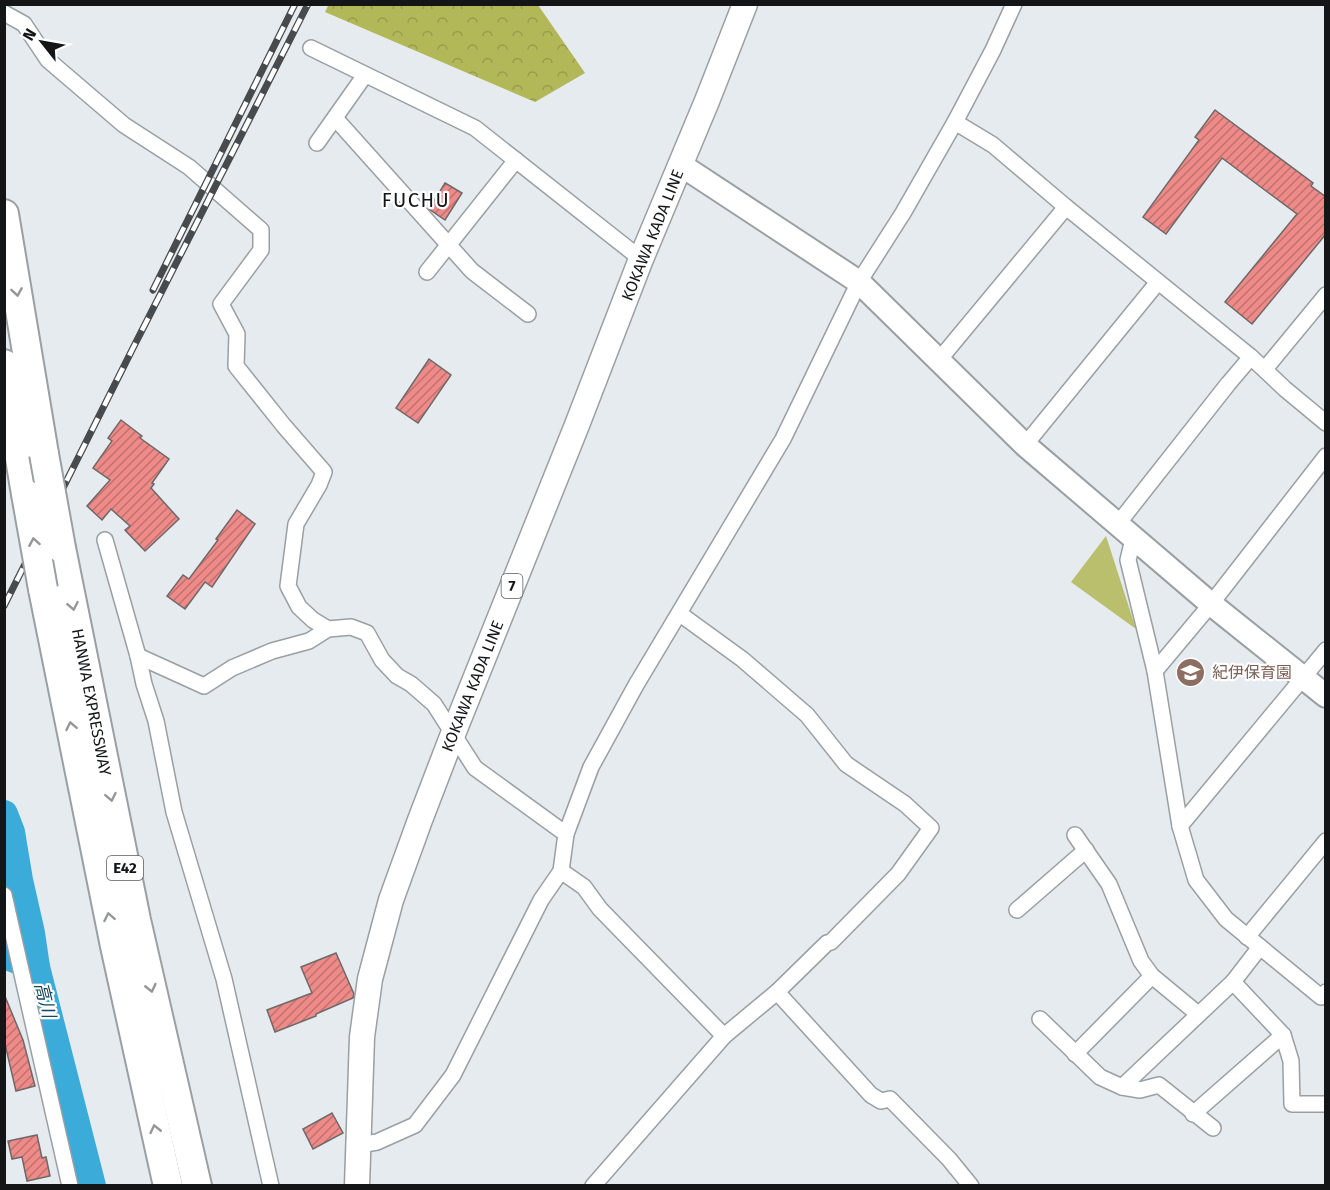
<svg xmlns="http://www.w3.org/2000/svg" width="1330" height="1190" font-family="'Fira Sans','Noto Sans JP',sans-serif">
	<style>
		.forest { fill: url(#forest-crowns) }
		.park { fill: #b9bf6d }
		.lines { fill: none; stroke-linecap: round; stroke-linejoin: round }
		.river { stroke: #3babda; stroke-width: 28 }
		.building { fill: url(#building-hatch); stroke: #6e6868; stroke-width: 1.5 }
		.street-casing { stroke: #9a9fa3; stroke-width: 18 }
		.secondary-casing { stroke: #9a9fa3; stroke-width: 26 }
		.primary-casing { stroke: #9a9fa3; stroke-width: 27 }
		.highway-casing { stroke: #9a9fa3; stroke-width: 32 }
		.street { stroke: #fff; stroke-width: 15 }
		.secondary { stroke: #fff; stroke-width: 22 }
		.primary { stroke: #fff; stroke-width: 24 }
		.highway { stroke: #fff; stroke-width: 28 }
		.rail-casing { stroke: #484b4e; stroke-width: 7 }
		.rail { stroke: #fff; stroke-width: 4.5; stroke-dasharray: 14; stroke-linecap: butt }
		.highway-bridge-casing { stroke: #9a9fa3; stroke-width: 32; stroke-linecap: butt }
		.highway-bridge { stroke: #fff; stroke-width: 28 }
		.oneway { stroke: #959697 }
		.labels { text-anchor: middle; stroke-width: 4.5; stroke-linejoin: round; paint-order: stroke }
		.shield { fill: #fff; stroke: #5a5b5d; stroke-width: 1.5 }
		.shield-label { font-size: 15px; font-weight: bold; fill: #131517 }
		.street-label { font-size: 16px; fill: #131517; stroke: #fff }
		.education-label { font-size: 16px; fill: #785e54; stroke: #fff; text-anchor: start }
		.water-label { font-size: 18px; font-style: italic; fill: #164458; stroke: #fff }
		.quarter-label { font-size: 20px; letter-spacing: 1.5px; fill: #131517; stroke: #fff }
	</style>
	<defs>
		<pattern id="forest-crowns" width="20" height="18" patternUnits="userSpaceOnUse" patternTransform="scale(1.5)"><rect width="20" height="18" fill="#b2b758"/><path d="M2 6a3 3 0 1 1 6 0M12 15a3 3 0 1 1 6 0" fill="none" stroke="#989c4c"/></pattern>
		<pattern id="building-hatch" width="6" height="6" patternUnits="userSpaceOnUse" patternTransform="scale(1.5)"><rect width="6" height="6" fill="#ee8b89"/><path d="M-1 1l2-2M0 6l6-6M5 7l2-2" fill="none" stroke="#c0706f"/></pattern>
	</defs>
	<rect width="100%" height="100%" fill="#e5ebef"/>
	<polygon class="forest" points="329,4 538,5 585,73 535,102 325,12"/>
	<polygon class="park" points="1106,536 1136,629 1071,582"/>
	<g class="lines">
		<g class="river">
			<polyline points="4,814 11,832 19,880 31,933 36,967 92,1186"/>
			<polyline points="4,955 36,967"/>
		</g>
	</g>
	<g class="building">
		<polygon points="1215,110 1313,183 1311,186 1326,197 1326,234 1252,324 1225,302 1297,214 1222,158 1166,234 1143,217 1199,140 1195,137"/>
		<polygon points="445,183 462,193 445,220 429,209"/>
		<polygon points="429,359 451,375 418,423 396,408"/>
		<polygon points="121,420 142,436 140,438 169,459 152,483 154,484 151,488 179,519 145,551 125,530 130,526 111,509 102,520 87,506 110,480 93,468 112,441 108,438"/>
		<polygon points="237,510 255,524 212,587 205,582 185,609 167,596 183,575 189,579 218,540 216,539"/>
		<polygon points="336,953 354,994 353,998 316,1014 316,1016 275,1032 267,1010 312,993 301,967"/>
		<polygon points="4,994 23,1040 35,1086 16,1091 4,1040"/>
		<polygon points="332,1113 343,1133 313,1149 303,1129"/>
		<polygon points="37,1135 42,1158 46,1157 50,1176 27,1181 22,1157 12,1159 8,1141"/>
	</g>
	<g class="lines">
		<defs>
			<g id="street">
				<polyline points="4,13 24,24 48,60 124,125 189,167 261,230 261,250 221,304 237,334 236,366 284,426 324,472 319,485 296,524 288,586 299,607 313,620 328,629"/>
				<polyline points="311,48 475,128 641,259"/>
				<polyline points="335,118 472,271 528,314"/>
				<polyline points="955,122 993,145 1066,207 1251,357 1285,389 1326,423"/>
				<polyline points="317,143 365,75"/>
				<polyline points="427,272 516,160"/>
				<polyline points="939,360 1066,207"/>
				<polyline points="1265,369 1326,295"/>
				<polyline points="1025,445 1158,282"/>
				<polyline points="1117,525 1228,384 1251,357"/>
				<polyline points="1133,539 1128,560 1155,671 1180,826 1196,880 1226,919 1321,997 1326,992"/>
				<polyline points="105,540 138,656 144,684 156,721 174,812 224,979 271,1186"/>
				<polyline points="138,656 204,686 232,668 272,651 309,641 328,629 351,627 367,633 382,660 397,676 411,684 434,704 475,768 566,834"/>
				<polyline points="1155,671 1211,604 1326,456"/>
				<polyline points="1180,826 1326,650"/>
				<polyline points="1075,835 1109,884 1141,961 1152,976 1198,1014"/>
				<polyline points="561,871 584,887 600,909 724,1036"/>
				<polyline points="4,895 70,1186"/>
				<polyline points="1017,910 1086,850"/>
				<polyline points="1247,937 1326,841"/>
				<polyline points="1233,982 1283,1035 1291,1061 1292,1104 1326,1104"/>
				<polyline points="777,992 871,1095 881,1101 890,1099 949,1159 971,1186"/>
				<polyline points="1040,1019 1100,1077 1122,1087 1140,1090 1159,1085 1213,1128"/>
				<polyline points="1075,1054 1152,976"/>
				<polyline points="1122,1087 1233,982 1260,947"/>
				<polyline points="1193,1114 1283,1035"/>
				<polyline points="359,1145 377,1142 415,1125 453,1075 541,900 561,871 566,834 591,767 636,685 783,439 859,282 903,213 955,122 993,50 1014,4"/>
				<polyline points="593,1186 724,1036 777,992 827,943 831,942 898,874 931,828 905,804 846,764 807,715 742,659 680,614"/>
			</g>
			<polyline id="secondary" points="681,165 859,282 1025,445 1211,604 1326,696"/>
			<polyline id="primary" points="357,1186 362,1037 370,979 391,900 420,820 453,734 577,425 641,259 707,101 745,4"/>
			<g id="highway">
				<polyline points="4,214 44,454"/>
				<polyline points="4,364 26,494"/>
				<polyline points="61,548 136,920 197,1186"/>
				<polyline points="43,589 115,946 168,1186"/>
			</g>
		</defs>
		<use href="#street" class="street-casing"/>
		<use href="#secondary" class="secondary-casing"/>
		<use href="#primary" class="primary-casing"/>
		<use href="#highway" class="highway-casing"/>
		<use href="#street" class="street"/>
		<use href="#secondary" class="secondary"/>
		<use href="#primary" class="primary"/>
		<use href="#highway" class="highway"/>
		<defs>
			<g id="rail">
				<polyline points="153,290 295,4"/>
				<polyline points="4,606 132,350 308,4"/>
			</g>
		</defs>
		<use href="#rail" class="rail-casing"/>
		<use href="#rail" class="rail"/>
		<defs>
			<g id="highway-bridge">
				<polyline points="44,454 61,548"/>
				<polyline points="26,494 43,589"/>
			</g>
		</defs>
		<use href="#highway-bridge" class="highway-bridge-casing"/>
		<use href="#highway-bridge" class="highway-bridge"/>
	</g>
	<defs><path id="oneway-chevron" d="M-2-3.5L2.5 0L-2 3.5" fill="none" stroke-width="1.6" stroke-linecap="round" stroke-linejoin="round" transform="scale(1.5)"/></defs>
	<g class="oneway">
		<use href="#oneway-chevron" transform="translate(17 292) rotate(81)"/>
		<use href="#oneway-chevron" transform="translate(34 542) rotate(-100)"/>
		<use href="#oneway-chevron" transform="translate(73 606) rotate(79)"/>
		<use href="#oneway-chevron" transform="translate(71 726) rotate(-101)"/>
		<use href="#oneway-chevron" transform="translate(111 797) rotate(79)"/>
		<use href="#oneway-chevron" transform="translate(109 917) rotate(-101)"/>
		<use href="#oneway-chevron" transform="translate(151 988) rotate(77)"/>
		<use href="#oneway-chevron" transform="translate(155 1129) rotate(-103)"/>
	</g>
	<defs>
		<symbol id="school-disc" viewBox="-11 -11 22 22"><circle r="9.5" fill="#8d6e63" stroke="#fff"/><path d="M0-5L7-2L0 1L-7-2ZM-4 1L0 2.5L4 1V4Q0 6-4 4Z" fill="#fff"/></symbol>
	</defs>
	<g fill-rule="evenodd">
		<use href="#school-disc" x="1174" y="656" width="33" height="33"/>
	</g>
	<g class="labels">
		<g class="shield">
			<rect x="501.5" y="574" width="21" height="24" rx="4.5"/>
			<rect x="107" y="856" width="36" height="24" rx="4.5"/>
		</g>
		<g class="shield-label">
			<text x="512" y="591">7</text>
			<text x="125" y="873">E42</text>
		</g>
		<g class="street-label">
			<text transform="translate(652 235) rotate(-68)" y="6">KOKAWA KADA LINE</text>
			<text transform="translate(472 686) rotate(-68)" y="6">KOKAWA KADA LINE</text>
			<text transform="translate(92 702) rotate(79)" y="6">HANWA EXPRESSWAY</text>
		</g>
		<g class="education-label">
			<text x="1212" y="678">紀伊保育園</text>
		</g>
		<g class="water-label">
			<text transform="translate(45 1000) rotate(76)" y="6">高川</text>
		</g>
		<g class="quarter-label">
			<text x="416" y="207">FUCHU</text>
		</g>
	</g>
	<rect width="1330" height="1190" fill="none" stroke="#131517" stroke-width="12"/>
	<g transform="translate(42 42) rotate(301)" stroke="#ffffff" stroke-width="4.5" paint-order="stroke">
	<path d="M0-4.5L10 22L0 15L-10 22Z" fill="#131517"/>
	<text y="-9" font-size="16" font-weight="bold" text-anchor="middle" fill="#131517">N</text>
	</g>
</svg>
